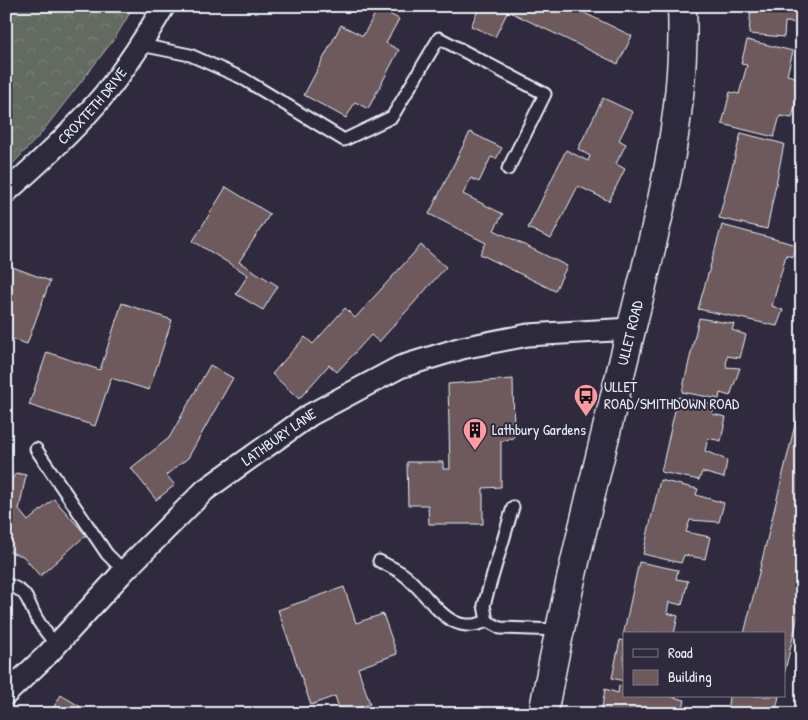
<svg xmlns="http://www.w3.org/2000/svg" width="808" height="720" font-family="'Patrick Hand',sans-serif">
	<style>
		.forest { fill: url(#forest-crowns); stroke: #a6aeab }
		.building { fill: #6e5a5b; stroke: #e8f1f8 }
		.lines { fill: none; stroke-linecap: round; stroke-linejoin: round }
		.service-casing { stroke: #e8f1f8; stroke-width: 15 }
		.minor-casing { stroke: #e8f1f8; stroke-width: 25 }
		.secondary-casing { stroke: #e8f1f8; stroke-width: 31 }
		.service { stroke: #2f2a3d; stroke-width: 11 }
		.minor { stroke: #2f2a3d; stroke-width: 21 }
		.secondary { stroke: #2f2a3d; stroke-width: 28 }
		.labels { text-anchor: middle; stroke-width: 4; stroke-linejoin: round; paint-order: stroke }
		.street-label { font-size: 15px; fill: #e8f1f8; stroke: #2f2a3d }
		.poi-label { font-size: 15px; fill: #e8f1f8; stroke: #2f2a3d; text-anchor: start }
	</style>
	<defs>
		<pattern id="forest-crowns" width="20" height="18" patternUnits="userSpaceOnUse" patternTransform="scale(1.25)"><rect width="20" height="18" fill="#636a5e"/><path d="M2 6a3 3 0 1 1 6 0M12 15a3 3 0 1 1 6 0" fill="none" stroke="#798076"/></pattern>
	</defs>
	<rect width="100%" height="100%" fill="#2f2a3d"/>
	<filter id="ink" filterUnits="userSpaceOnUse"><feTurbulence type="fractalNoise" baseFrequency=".02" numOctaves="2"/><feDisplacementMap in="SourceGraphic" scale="10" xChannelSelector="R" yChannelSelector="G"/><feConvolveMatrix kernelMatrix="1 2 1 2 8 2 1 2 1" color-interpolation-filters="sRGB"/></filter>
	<g filter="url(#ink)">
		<polygon class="forest" points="6,6 134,6 115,38 39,136 6,171"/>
		<g class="building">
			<polygon points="480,6 570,6 632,36 618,64 508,11 495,37 471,26"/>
			<polygon points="751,6 802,6 802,23 785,22 784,37 749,34"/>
			<polygon points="378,8 399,19 386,43 399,50 368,109 355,102 346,118 304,95 341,25 363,36"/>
			<polygon points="747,40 793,51 787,75 802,79 792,118 780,116 774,137 722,124 730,92 739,94 747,65 741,64"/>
			<polygon points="603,98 633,112 619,140 626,144 616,164 625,169 609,201 578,186 551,239 528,228 566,150 588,161 590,156 578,149"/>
			<polygon points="470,132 502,148 496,159 491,157 479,182 471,178 463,194 503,214 494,230 567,266 555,291 480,254 486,243 429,214"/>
			<polygon points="741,133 784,144 767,229 719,218"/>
			<polygon points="226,187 270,214 239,262 278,286 263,310 236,294 248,275 193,241"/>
			<polygon points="722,225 797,245 793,257 786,255 772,306 783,310 777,326 698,309"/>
			<polygon points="421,245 446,267 379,342 371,335 337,372 329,365 299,399 272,374 305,337 313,344 345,308 355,318"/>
			<polygon points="10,266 50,281 27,344 6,337 6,276"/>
			<polygon points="122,303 172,320 149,390 111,378 95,426 29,405 47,352 100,370"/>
			<polygon points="699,318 734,324 732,330 746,335 740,358 727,356 726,367 740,368 730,396 720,393 719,399 682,392"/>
			<polygon points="210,365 233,378 188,458 166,475 175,485 156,500 131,468 169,438"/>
			<polygon points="513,379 514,438 501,441 501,487 483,488 483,524 429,524 428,505 408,505 407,462 443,462 443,469 450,469 448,384"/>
			<polygon points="802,396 802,599 784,675 784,634 744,634"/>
			<polygon points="678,397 715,405 712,414 726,417 721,441 708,438 705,451 727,460 724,478 702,472 699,480 661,472"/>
			<polygon points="16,473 26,475 19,510 28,521 54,499 86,535 40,576 23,556 6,551 6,483 9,484"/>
			<polygon points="660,480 698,489 696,495 724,503 719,522 690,520 686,532 710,537 705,559 684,555 681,563 643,554"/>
			<polygon points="639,562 678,570 676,579 688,581 682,605 669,602 667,613 678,616 674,634 624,634 623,636"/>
			<polygon points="344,587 356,623 383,614 397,654 358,668 370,704 341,714 335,696 311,705 278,610"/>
			<polygon points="620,640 624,641 624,681 612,678"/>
			<polygon points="619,685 624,686 624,696 669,696 685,700 682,714 665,714 666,711 645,707 643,714 601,714 605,689 618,693"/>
			<polygon points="61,695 89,712 88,714 58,714 52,710"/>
			<polygon points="729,696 779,696 775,714 727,714"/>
		</g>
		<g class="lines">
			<defs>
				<g id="service">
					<polyline points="141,45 190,55 242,78 344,140 392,117 439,38 545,94 508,169"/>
					<polyline points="36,449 107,554 124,571"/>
					<polyline points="513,507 488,591 484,605 487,621 500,628 559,630"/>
					<path d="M 379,561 C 387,565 396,569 403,574 C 431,595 447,639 487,621"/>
					<path d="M 6,584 C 30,592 26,600 37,619 C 42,628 50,637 56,645"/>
				</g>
				<g id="minor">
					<path id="s1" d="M 6,192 C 38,164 68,136 96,104 C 122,75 144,40 164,6"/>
					<path id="s2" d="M 6,694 L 48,654 L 124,571 L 205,490 L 310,415 L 400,367 L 462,348 L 528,335 L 631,329"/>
				</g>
				<g id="secondary">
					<path id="s3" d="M 543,714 C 567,585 600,458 631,330 C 657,224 687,117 682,6"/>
				</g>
			</defs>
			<use href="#service" class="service-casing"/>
			<use href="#minor" class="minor-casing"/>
			<use href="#secondary" class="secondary-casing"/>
			<use href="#service" class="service"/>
			<use href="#minor" class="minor"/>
			<use href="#secondary" class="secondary"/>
		</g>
	</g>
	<defs>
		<symbol id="bus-pin" viewBox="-11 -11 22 30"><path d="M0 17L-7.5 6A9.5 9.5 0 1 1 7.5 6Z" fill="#ff9aa2" stroke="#2f2a3d"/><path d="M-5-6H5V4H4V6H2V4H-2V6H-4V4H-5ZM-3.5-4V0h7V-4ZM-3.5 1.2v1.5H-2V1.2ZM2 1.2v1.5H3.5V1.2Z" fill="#111"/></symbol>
		<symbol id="building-pin" viewBox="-11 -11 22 30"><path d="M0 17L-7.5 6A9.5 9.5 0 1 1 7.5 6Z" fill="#ff9aa2" stroke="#2f2a3d"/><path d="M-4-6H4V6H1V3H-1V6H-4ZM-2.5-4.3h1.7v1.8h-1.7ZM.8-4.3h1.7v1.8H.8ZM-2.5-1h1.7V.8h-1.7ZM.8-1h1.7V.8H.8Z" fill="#111"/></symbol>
	</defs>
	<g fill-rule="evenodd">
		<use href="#bus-pin" x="572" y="382" width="28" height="38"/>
		<use href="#building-pin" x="461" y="416" width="28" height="38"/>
	</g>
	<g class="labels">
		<g class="street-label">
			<text dy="5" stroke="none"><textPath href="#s1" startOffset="122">CROXTETH DRIVE</textPath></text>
			<text dy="5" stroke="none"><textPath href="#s3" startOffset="391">ULLET ROAD</textPath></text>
			<text dy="5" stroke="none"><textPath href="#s2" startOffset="376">LATHBURY LANE</textPath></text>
		</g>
		<g class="poi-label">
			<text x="604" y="392">ULLET<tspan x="604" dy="17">ROAD/SMITHDOWN ROAD</tspan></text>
			<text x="492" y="435">Lathbury Gardens</text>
		</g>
	</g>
	<rect width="808" height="720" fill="none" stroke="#2f2a3d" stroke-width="25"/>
	<rect x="12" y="12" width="783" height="695" fill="none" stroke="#e8f1f8" stroke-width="2" filter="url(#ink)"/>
	<rect x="623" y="632" width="162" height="65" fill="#2f2a3d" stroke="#797a88"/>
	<rect x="633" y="649" width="25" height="8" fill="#2f2a3d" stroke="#797a88"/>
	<text x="668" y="658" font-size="15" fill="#e8f1f8">Road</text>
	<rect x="633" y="670" width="25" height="15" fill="#6e5a5b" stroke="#797a88"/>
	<text x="668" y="682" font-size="15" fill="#e8f1f8">Building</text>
</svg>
